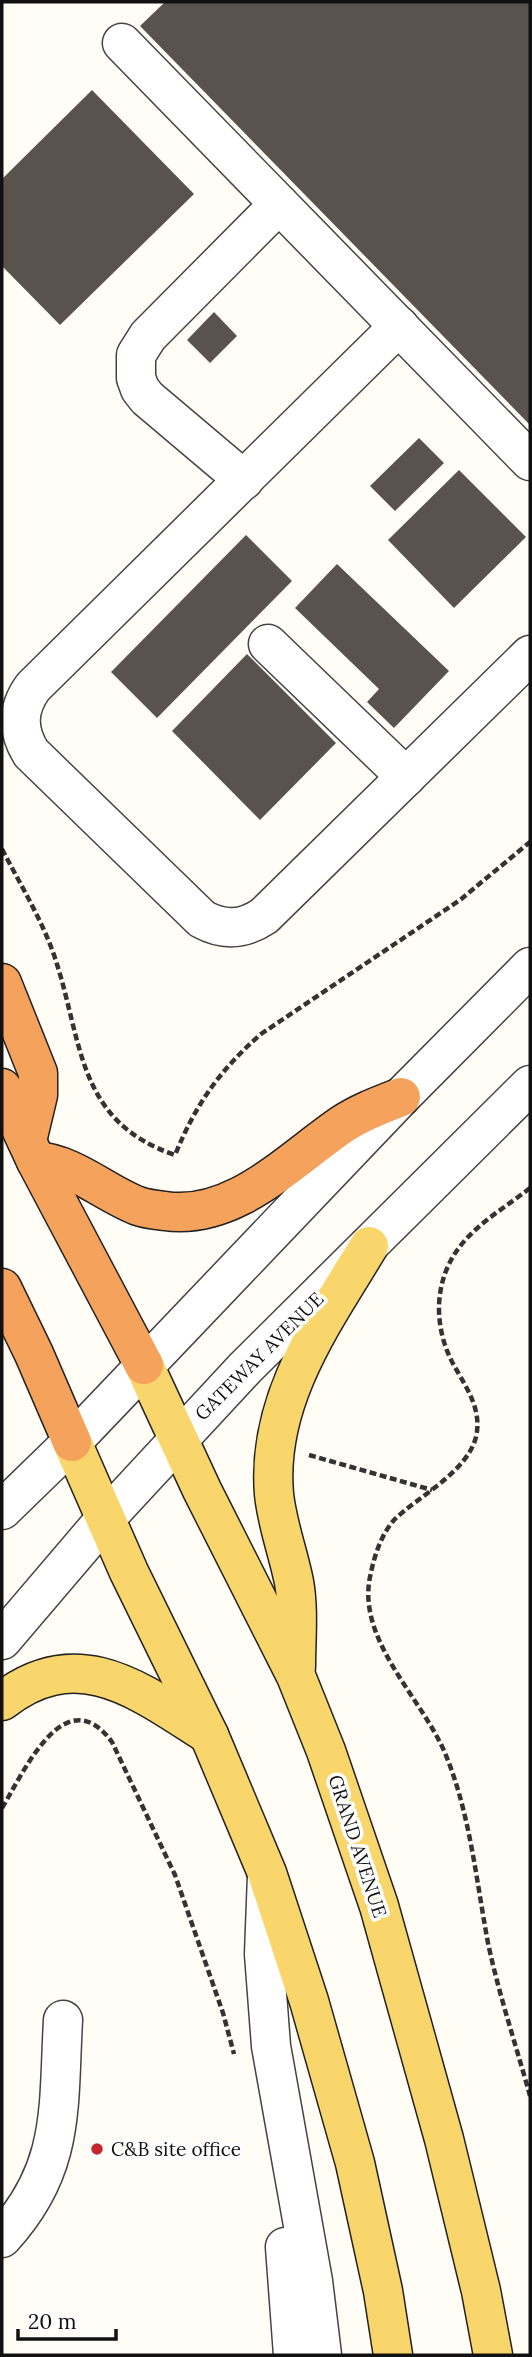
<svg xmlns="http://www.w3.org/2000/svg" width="532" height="2357" font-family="Lora,serif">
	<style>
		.building { fill: #5a524d }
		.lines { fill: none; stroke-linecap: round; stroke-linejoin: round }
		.minor-casing { stroke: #444; stroke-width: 41 }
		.major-casing { stroke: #222; stroke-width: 41 }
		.highway-casing { stroke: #222; stroke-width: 41 }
		.path { stroke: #333; stroke-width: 4.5; stroke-dasharray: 7 3.5; stroke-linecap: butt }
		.minor { stroke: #fff; stroke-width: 38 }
		.major { stroke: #f9d66b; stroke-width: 38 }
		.highway { stroke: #f5a25d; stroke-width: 38 }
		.poi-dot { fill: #c4262e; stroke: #fff; stroke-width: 2.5 }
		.labels { text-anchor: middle; stroke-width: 7; stroke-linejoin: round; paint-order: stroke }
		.street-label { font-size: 19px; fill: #111; stroke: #fff }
		.poi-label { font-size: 19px; fill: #111; stroke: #fff; text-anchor: start }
	</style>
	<rect width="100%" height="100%" fill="#fffdf5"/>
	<g class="building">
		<polygon points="165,2 530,2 530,425 140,26"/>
		<polygon points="92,90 194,194 60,325 2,266 2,179"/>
		<polygon points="214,312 237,336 210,363 187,340"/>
		<polygon points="419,438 444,463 395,511 370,486"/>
		<polygon points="459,470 526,537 454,608 388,540"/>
		<polygon points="246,535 292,581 157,718 111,672"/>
		<polygon points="337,564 449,671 394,728 367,702 379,689 295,608"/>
		<polygon points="247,654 336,743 260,820 172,731"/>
	</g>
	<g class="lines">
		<defs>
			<g id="minor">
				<polyline points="122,43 530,461"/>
				<path d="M 399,326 L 33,687 C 17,709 17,730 31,753 L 202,919 C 224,931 243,930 264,916 L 530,655"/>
				<polyline points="244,480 147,398 140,389 136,378 136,355 148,336 279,204"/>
				<polyline points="268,644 406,777"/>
				<polyline points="2,1510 72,1442 401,1097 530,967"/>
				<polyline points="2,1640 106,1518 245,1368 530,1085"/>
				<polyline points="267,1875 264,1954 271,2046 313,2281 322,2355"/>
				<path d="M 2,2238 C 66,2168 58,2108 63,2020"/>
				<polyline points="285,2247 293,2355"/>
			</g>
			<g id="major">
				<polyline points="144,1365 202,1490 296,1676 326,1751 379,1906 444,2139 481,2291 493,2355"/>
				<polyline points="72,1442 129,1572 209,1735 267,1873 309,2001 355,2163 383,2291 393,2355"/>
				<path d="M 296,1667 C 296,1639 299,1609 294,1582 C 288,1552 277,1524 274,1494 C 266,1400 323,1322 369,1246"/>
				<path d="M 2,1701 C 79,1641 141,1692 209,1735"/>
			</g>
			<g id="highway">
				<polyline points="2,983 38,1073 38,1095 27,1141"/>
				<polyline points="2,1088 36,1161 144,1365"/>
				<path d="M 36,1161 C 74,1164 104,1193 138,1206 C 146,1209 156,1210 165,1211 C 234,1221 290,1160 343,1124 C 361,1112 381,1105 401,1097"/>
				<polyline points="2,1288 34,1354 72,1442"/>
			</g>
		</defs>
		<use href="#minor" class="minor-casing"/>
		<use href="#major" class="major-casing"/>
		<use href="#highway" class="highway-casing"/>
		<g class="path">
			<path d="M 2,849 C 20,884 41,918 54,955 C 83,1040 75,1121 175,1155 C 196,1104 219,1071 261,1034 L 460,900 L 530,842"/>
			<path d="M 530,1188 C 506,1207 476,1224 458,1249 C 432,1285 434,1332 456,1369 C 468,1390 482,1411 476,1437 C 467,1472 419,1496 395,1519 C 381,1534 374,1557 370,1577 C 357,1640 421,1697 445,1753 C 470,1813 476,1879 488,1943 C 499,1995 516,2045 530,2096"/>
			<polyline points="309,1455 432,1490"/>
			<path d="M 2,1808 C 24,1772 65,1678 112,1742 L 175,1875 L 223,2013 L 234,2054"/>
		</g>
		<use href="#minor" class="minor"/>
		<use href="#major" class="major"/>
		<use href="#highway" class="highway"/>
	</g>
	<circle class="poi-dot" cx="97" cy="2149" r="7"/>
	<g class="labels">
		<g class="street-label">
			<text transform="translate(259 1356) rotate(-45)" y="7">GATEWAY AVENUE</text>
			<text transform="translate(358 1846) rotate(72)" y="7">GRAND AVENUE</text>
		</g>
		<g class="poi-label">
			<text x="111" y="2156">C&amp;B site office</text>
		</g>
	</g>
	<rect width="532" height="2357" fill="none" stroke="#111111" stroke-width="7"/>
	<path d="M18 2329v10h98v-10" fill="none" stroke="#111111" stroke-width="3.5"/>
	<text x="28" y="2329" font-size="21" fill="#111111" stroke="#ffffff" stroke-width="5" paint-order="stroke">20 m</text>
</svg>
